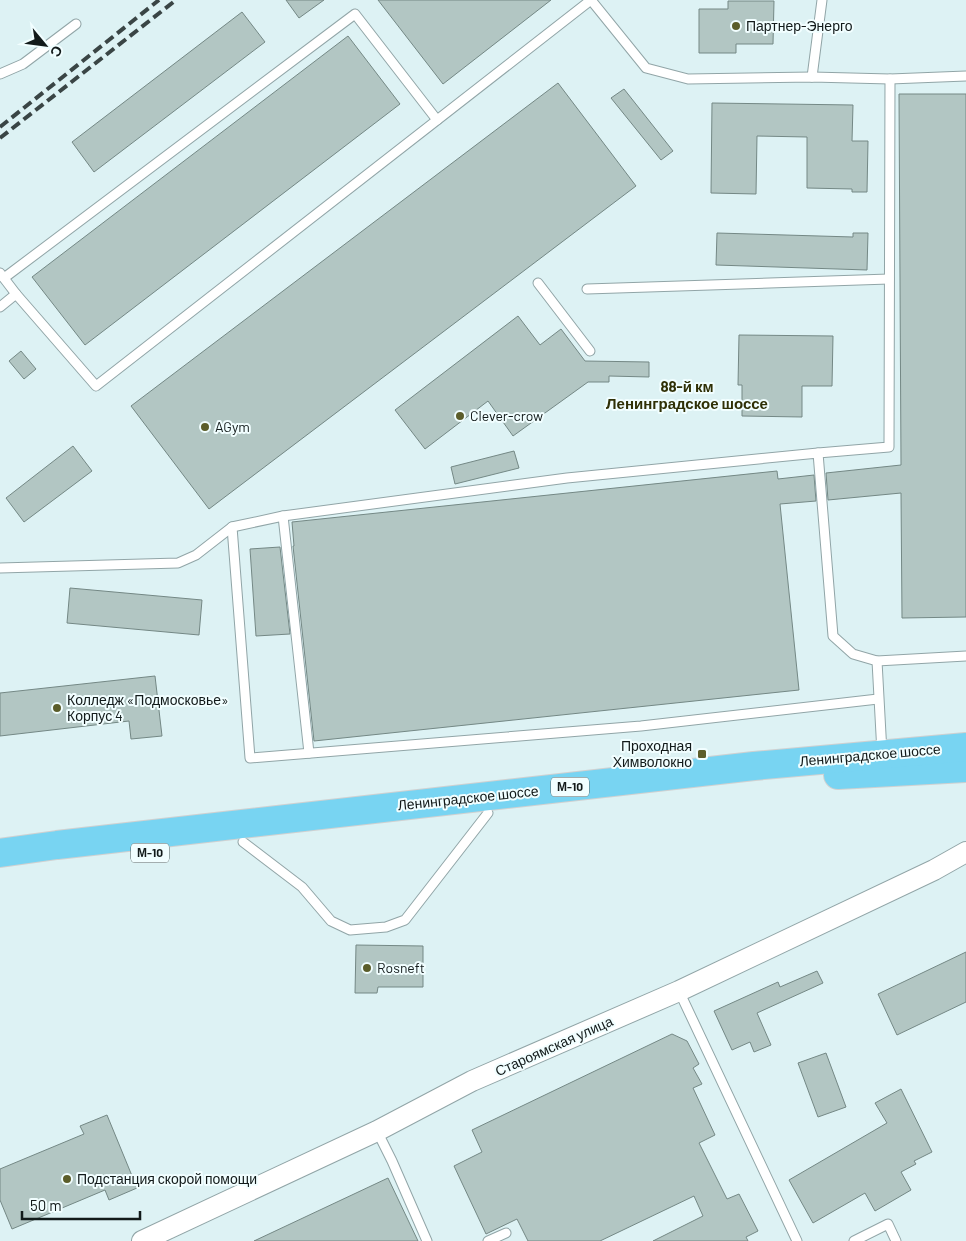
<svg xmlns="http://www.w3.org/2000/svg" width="966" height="1241" font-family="Barlow,sans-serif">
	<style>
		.building { fill: #b2c6c3; stroke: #748885 }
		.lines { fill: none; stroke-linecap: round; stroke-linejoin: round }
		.service-casing { stroke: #91a5a7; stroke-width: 11 }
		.tertiary-casing { stroke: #91a5a7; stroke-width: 22 }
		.trunk-casing { stroke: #d0d1d1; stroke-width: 30 }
		.service { stroke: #fff; stroke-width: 9 }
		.tertiary { stroke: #fff; stroke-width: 20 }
		.trunk { stroke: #78d4f2; stroke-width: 28 }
		.rail { stroke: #3a4545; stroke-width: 4; stroke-dasharray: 10 5; stroke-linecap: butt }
		.poi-dot { fill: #5b5d2a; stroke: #f1feff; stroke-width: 2 }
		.labels { text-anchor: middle; stroke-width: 4; stroke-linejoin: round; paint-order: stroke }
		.shield { fill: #f1feff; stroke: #555e5f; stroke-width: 1 }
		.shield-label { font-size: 12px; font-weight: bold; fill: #121a1a }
		.poi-label { font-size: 14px; fill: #121a1a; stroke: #f1feff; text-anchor: start }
		.street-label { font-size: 14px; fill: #121a1a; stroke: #f1feff }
		.neighbourhood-label { font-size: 15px; font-weight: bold; fill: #2f3006; stroke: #f1feff }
	</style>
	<rect width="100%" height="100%" fill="#ddf2f4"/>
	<g class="building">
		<polygon points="286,0 324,0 299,18"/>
		<polygon points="378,0 551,0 443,84"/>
		<polygon points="728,1 774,1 773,44 736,44 736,53 699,53 699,9 728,9"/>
		<polygon points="242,12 265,42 94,172 72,142"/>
		<polygon points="348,36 400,104 85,345 32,277"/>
		<polygon points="558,83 636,186 209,509 131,406"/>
		<polygon points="624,89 673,151 661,160 611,98"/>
		<polygon points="899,94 966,94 966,617 902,618 901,493 828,500 826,473 901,465"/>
		<polygon points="712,103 853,105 852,141 868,141 867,192 852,192 852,189 807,188 807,137 757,136 756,194 711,193"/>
		<polygon points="717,233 853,237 853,233 868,233 867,270 716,265"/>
		<polygon points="518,316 540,345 561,329 585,361 649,362 649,377 609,376 609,382 588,382 513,436 488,401 425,449 395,410"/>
		<polygon points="739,335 833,336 832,386 802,386 802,417 742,416 742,385 738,385"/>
		<polygon points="21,351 36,369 24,379 9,361"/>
		<polygon points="73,446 92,471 24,522 6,498"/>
		<polygon points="514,451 519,468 455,484 451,467"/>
		<polygon points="777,471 778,479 814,475 816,501 780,504 799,690 314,741 293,546 294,546 292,522"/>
		<polygon points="280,547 290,634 256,636 250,549"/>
		<polygon points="70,588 202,600 199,635 67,623"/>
		<polygon points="155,676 162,736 131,739 129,721 0,736 0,693"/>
		<polygon points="356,945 423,946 423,987 378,987 377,993 355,993"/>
		<polygon points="966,952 966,1002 897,1035 878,994"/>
		<polygon points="817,971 823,983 757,1013 771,1045 754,1052 750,1042 732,1050 714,1011 778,982 780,987"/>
		<polygon points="672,1034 687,1041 699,1064 693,1068 702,1084 693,1088 715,1135 699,1143 727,1199 739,1194 758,1231 746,1237 748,1241 653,1241 703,1216 694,1196 600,1241 528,1241 517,1219 486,1234 454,1166 482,1152 472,1130"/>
		<polygon points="826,1053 846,1107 818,1117 798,1063"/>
		<polygon points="901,1089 932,1152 914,1161 916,1164 901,1172 911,1190 875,1211 865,1193 813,1223 789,1180 887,1123 875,1103"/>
		<polygon points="107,1115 137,1188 109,1200 105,1190 12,1229 0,1200 0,1169 84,1134 80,1126"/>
		<polygon points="388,1178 418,1241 254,1241"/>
	</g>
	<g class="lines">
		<defs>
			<g id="service">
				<polyline points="0,74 23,64 76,24"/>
				<polyline points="812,77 822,0"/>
				<polyline points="0,273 16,294"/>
				<polyline points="4,278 355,14 437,120"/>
				<polyline points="538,283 590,351"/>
				<polyline points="587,289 889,279"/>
				<polyline points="0,307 16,294 96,386 591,0 646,68 688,79 812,77 890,79 966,76"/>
				<polyline points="818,453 889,447 890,79"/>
				<polyline points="283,516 309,753"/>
				<polyline points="232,527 250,758 641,726 878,699"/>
				<polyline points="0,568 178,563 196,555 232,527 283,516 567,478 818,453 833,636 853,654 877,661"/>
				<polyline points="882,753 877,661 966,656"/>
				<polyline points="243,842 302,887 331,921 350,930 386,927 405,920 488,813"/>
				<polyline points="679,991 797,1241"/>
				<polyline points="377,1131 392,1161 427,1241"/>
				<polyline points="488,1241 506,1233"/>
				<polyline points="854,1241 888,1224 896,1241"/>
			</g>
			<polyline id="tertiary" points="142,1241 377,1131 472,1081 679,991 934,870 966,852"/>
			<g id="trunk">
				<polyline points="838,775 966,768"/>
				<polyline points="0,853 57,845 754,766 966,747"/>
			</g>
		</defs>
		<use href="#service" class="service-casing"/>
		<use href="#tertiary" class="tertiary-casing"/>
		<use href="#trunk" class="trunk-casing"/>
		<use href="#service" class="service"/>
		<use href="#tertiary" class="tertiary"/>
		<use href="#trunk" class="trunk"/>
		<g class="rail">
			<polyline points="0,127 159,0"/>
			<polyline points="0,138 176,0"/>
		</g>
	</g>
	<g class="poi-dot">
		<circle cx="736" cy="26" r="5"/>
		<circle cx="460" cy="416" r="5"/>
		<circle cx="205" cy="427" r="5"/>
		<circle cx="57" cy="708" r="5"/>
		<rect x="697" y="749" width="10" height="10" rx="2.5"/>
		<circle cx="367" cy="968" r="5"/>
		<circle cx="67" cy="1179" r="5"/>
	</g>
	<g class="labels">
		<g class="shield">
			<rect x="551" y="777.5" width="38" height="19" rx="4"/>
			<rect x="131" y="843.5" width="38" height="19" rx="4"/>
		</g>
		<g class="shield-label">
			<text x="570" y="791">М-10</text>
			<text x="150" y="857">М-10</text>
		</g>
		<g class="poi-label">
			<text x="746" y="31">Партнер-Энерго</text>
			<text x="470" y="421">Clever-crow</text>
			<text x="215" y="432">AGym</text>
			<text x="67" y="705">Колледж «Подмосковье»<tspan x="67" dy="16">Корпус 4</tspan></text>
			<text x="692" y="751" text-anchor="end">Проходная<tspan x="692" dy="16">Химволокно</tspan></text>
			<text x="377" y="973">Rosneft</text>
			<text x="77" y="1184">Подстанция скорой помощи</text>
		</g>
		<g class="street-label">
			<text transform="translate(870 755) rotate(-5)" y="5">Ленинградское шоссе</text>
			<text transform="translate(468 798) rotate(-6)" y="5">Ленинградское шоссе</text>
			<text transform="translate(554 1046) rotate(-24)" y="5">Староямская улица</text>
		</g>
		<g class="neighbourhood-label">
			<text x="687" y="392">88-й км<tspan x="687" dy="17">Ленинградское шоссе</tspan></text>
		</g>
	</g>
	<g transform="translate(45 45) rotate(119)" stroke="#f1feff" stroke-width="4" paint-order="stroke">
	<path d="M0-4L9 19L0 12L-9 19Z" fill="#121a1a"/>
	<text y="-8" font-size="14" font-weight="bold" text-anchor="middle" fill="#121a1a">С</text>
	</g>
	<path d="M22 1211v8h118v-8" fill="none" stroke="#121a1a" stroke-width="2.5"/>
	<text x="30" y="1211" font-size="15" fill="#121a1a" stroke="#f1feff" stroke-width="4" paint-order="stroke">50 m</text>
</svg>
